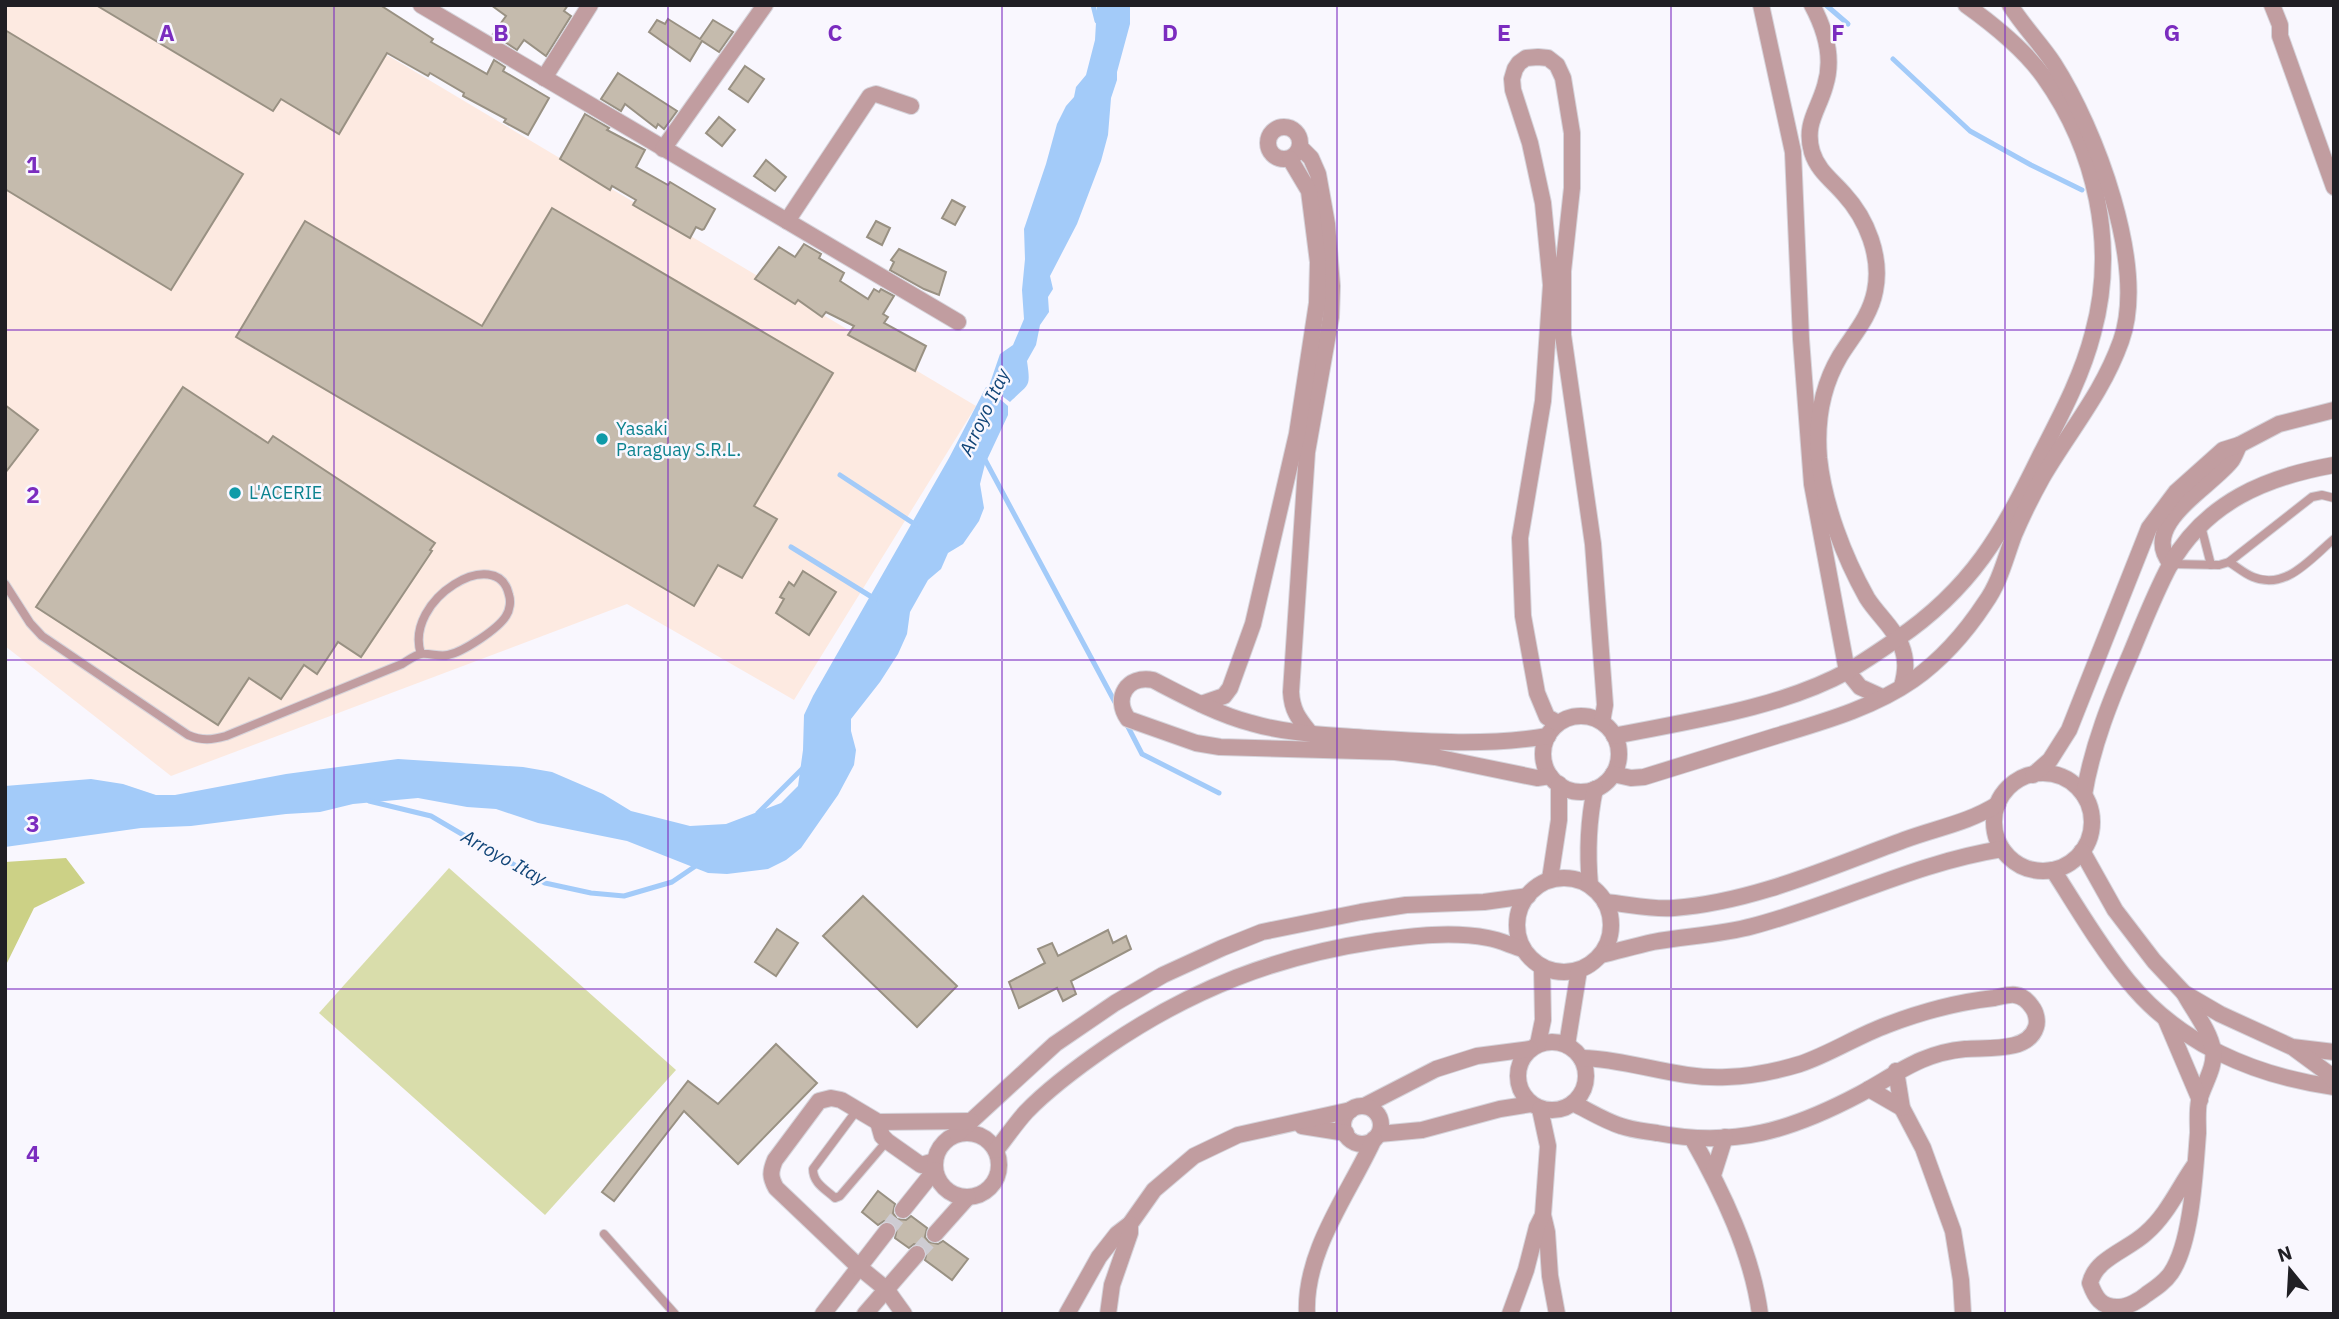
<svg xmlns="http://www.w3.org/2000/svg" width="2339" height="1319" font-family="'IBM Plex Sans',sans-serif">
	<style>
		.industrial { fill: #fdeae1 }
		.green { fill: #d9ddab }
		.forest { fill: #ccd186 }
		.water { fill: #a3cbf9 }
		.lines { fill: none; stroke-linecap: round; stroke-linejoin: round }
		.stream { stroke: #a3cbf9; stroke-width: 5 }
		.building { fill: #c5bbad; stroke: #999183; stroke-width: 2 }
		.minor-tunnel { stroke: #ceccd2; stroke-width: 16; stroke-dasharray: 16 8; stroke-linecap: butt }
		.service-casing { stroke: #d6d4db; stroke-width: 10 }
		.minor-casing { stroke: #d6d4db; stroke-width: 18 }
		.service { stroke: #c19da0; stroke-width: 8 }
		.minor { stroke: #c19da0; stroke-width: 16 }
		.grid { fill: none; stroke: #7b2cbf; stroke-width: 2; stroke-opacity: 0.55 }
		.culture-dot { fill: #0f9aa8; stroke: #f9f7fe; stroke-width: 2.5 }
		.labels { text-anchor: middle; stroke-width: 5; stroke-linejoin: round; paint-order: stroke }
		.culture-label { font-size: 18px; fill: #0d838f; stroke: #f9f7fe; text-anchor: start }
		.water-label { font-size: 19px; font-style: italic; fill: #104477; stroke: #f9f7fe }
		.grid-label { font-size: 23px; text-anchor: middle; font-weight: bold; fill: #7b2cbf; stroke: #f9f7fe; stroke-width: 5; stroke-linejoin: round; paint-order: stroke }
	</style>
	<rect width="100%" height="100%" fill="#f9f7fe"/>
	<polygon class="industrial" points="5,5 303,5 976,406 794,700 627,604 171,776 5,646"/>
	<polygon class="green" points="449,868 676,1070 545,1215 319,1013"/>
	<polygon class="forest" points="66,858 85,883 34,908 5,967 5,862"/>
	<g class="water">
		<path d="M 1097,5 L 1130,5 L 1130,24 L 1117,72 L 1117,80 L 1111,98 L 1108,135 L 1101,161 L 1077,224 L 1050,276 L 1053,289 L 1048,297 L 1049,312 L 1040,325 L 1036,345 L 1027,361 C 1031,389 1029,383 1010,402 L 989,386 L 1000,354 L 1013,345 L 1024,319 L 1022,290 L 1025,259 L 1024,229 L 1046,164 L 1057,124 L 1066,106 L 1074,97 L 1076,87 L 1086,75 L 1095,40 Z"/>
		<polygon points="986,387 1008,406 1008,415 985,464 980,484 984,508 979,521 963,544 948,553 941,569 928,580 910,612 907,634 898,654 880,682 851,719 851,731 856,750 854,765 838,795 801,848 786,860 768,869 727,874 708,873 627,841 538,823 496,809 467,807 418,798 353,804 320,812 286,814 191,826 141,828 5,847 5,786 91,779 123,784 156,795 175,795 286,774 398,759 523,767 552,772 603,794 631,811 690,826 726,824 781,803 798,786 803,750 804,715 813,696 949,458"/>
	</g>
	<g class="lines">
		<g class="stream">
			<polyline points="1093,5 1097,21"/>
			<polyline points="1826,5 1848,24"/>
			<polyline points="1893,59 1970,131 2031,165 2082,190"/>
			<polyline points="983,456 1117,706"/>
			<polyline points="840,475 916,525"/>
			<polyline points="791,547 875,599"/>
			<polyline points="1125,721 1142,754 1219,793"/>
			<polyline points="369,801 431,816 545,883 591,893 624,896 672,882 700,863"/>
			<polyline points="758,813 803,768"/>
		</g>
	</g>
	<g class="building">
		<polygon points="96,5 380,5 433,39 431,42 487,74 494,60 505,67 503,71 549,98 528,135 504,122 506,119 463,96 464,93 430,73 428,76 387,53 339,134 281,99 273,111"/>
		<polygon points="491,5 568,5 564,11 571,16 546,56 524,40 517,50 493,34 506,16"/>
		<polygon points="668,19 700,39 713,20 733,32 719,52 702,41 690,61 649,32 657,20 665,24"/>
		<polygon points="5,30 243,174 171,290 5,189"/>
		<polygon points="745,66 764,79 748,102 729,89"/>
		<polygon points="618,73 677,111 664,129 658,124 656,128 625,104 621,111 601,99"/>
		<polygon points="585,114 609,128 607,130 645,150 636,167 668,185 670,182 715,209 704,229 702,230 696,227 690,238 633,205 636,200 612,186 610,190 560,159"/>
		<polygon points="719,117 735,130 722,146 706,133"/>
		<polygon points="766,160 786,177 775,191 754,176"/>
		<polygon points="952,200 965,207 955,225 942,218"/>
		<polygon points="552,208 833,373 754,506 777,519 742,578 718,565 694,606 236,337 305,221 482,326"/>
		<polygon points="876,221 890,228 882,245 867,237"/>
		<polygon points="804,244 821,254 819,258 844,273 840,281 868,299 874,289 879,292 881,289 894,296 883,314 888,317 884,323 926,346 915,371 848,335 854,326 826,312 822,317 798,300 795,304 755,279 779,247 795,257"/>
		<polygon points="899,249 946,272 939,295 924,289 890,270 894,262 891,260"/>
		<polygon points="183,387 268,443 273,436 435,543 430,550 432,551 361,657 338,642 317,674 304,665 281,699 249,678 218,725 36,607"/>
		<polygon points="5,405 38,430 5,473"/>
		<polygon points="803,571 836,592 809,635 776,613 784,599 780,597 789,582 794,586"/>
		<polygon points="863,896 957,986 917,1027 823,936"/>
		<polygon points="777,929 798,943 776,976 755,962"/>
		<polygon points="1108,930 1113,943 1126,936 1131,949 1071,981 1076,994 1063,1001 1057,988 1019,1008 1009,982 1045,963 1038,949 1052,943 1058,956"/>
		<polygon points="776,1044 817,1083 738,1164 684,1111 614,1201 602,1192 688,1081 718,1104"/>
		<polygon points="878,1191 895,1204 893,1213 897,1219 906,1220 911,1216 927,1228 925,1237 929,1242 938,1244 943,1241 968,1259 952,1280 925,1260 927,1251 923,1246 914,1244 909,1248 895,1238 897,1228 893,1222 884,1221 878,1225 862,1212"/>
	</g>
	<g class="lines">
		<g class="minor-tunnel">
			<polyline points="887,1231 903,1210"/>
			<polyline points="917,1254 935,1234"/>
		</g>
		<defs>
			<g id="service">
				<polyline points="2201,526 2211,565"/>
				<path d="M 2229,562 C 2237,567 2245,574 2253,577 C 2286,591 2311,558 2334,539"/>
				<polyline points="2171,564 2219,565 2229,562 2312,497 2322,495 2334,498"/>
				<path d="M 5,584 L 30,623 L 42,636 L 188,735 C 202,741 212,740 226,736 L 402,664 C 407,661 415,655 421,654 C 430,653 439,657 448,655 C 463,652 498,629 506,616 C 510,610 511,601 509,595 C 498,543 403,599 421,654"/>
				<path d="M 857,1110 L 813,1169 C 813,1183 825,1189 835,1198 L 840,1196 L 887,1141"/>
				<polyline points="604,1234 675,1314"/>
			</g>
			<g id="minor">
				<polyline points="421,5 958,322"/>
				<polyline points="1761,5 1793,152 1801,339 1812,484 1847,671 1860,687 1882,697"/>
				<path d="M 1812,5 C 1826,31 1834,58 1825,86 C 1818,111 1804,124 1812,152 C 1818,171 1832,180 1844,194 C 1867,219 1882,257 1875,291 C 1870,317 1853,335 1840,356 C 1821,388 1816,422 1819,458 C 1824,505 1844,557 1867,598 C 1877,614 1894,628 1901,645 C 1907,660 1906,671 1902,686"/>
				<polyline points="2272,5 2280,25 2280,36 2334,187"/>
				<polyline points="544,78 590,5"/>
				<circle cx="1284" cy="143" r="16"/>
				<path d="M 1300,147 L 1311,158 L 1318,174 L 1327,224 L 1332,286 L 1331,317 L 1307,452 L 1291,692 C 1292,711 1299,719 1310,733"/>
				<polyline points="663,149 765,5"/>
				<polyline points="787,221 870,96 876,94 911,106"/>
				<path d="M 2171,564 C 2138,524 2212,487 2232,460 C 2235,455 2237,450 2239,445"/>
				<polyline points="1201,704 1224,696 1230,688 1253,624 1297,434 1317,303 1318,262 1309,191 1290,159"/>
				<circle cx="1581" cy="754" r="38"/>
				<polyline points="1558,723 1547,717 1537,693 1523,616 1520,538 1543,401 1551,285 1543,203 1530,143 1513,90 1512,79 1515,69 1519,63 1526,58 1538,57 1548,58 1557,65 1563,78 1572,133 1572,188 1563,271 1563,335 1593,544 1605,705 1602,722"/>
				<path d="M 1548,736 C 1488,746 1428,742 1367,738 C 1329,735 1288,734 1251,723 C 1217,714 1184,696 1153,680 C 1127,675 1113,698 1128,719 L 1196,743 L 1220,747 L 1395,752 L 1435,757 L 1537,778 L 1550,776"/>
				<path d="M 1614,736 C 1689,721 1781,708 1848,671 C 1865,661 1881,650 1897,639 C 1972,588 2002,534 2041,454 C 2061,415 2082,376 2093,333 C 2117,246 2096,150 2044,77 C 2024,49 1994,25 1966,5"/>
				<circle cx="2043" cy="822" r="49"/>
				<path d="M 1613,774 L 1631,778 L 1644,777 C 1688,763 1732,750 1776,736 C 1822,722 1873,708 1913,680 C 1941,660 1966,632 1985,603 C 2000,582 2005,559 2014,535 C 2022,516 2032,496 2042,478 C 2070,430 2102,394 2121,341 C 2148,266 2095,128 2054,64 C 2041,44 2023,26 2010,5"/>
				<polyline points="2033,775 2050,760 2069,730 2149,528 2176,492 2223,450 2239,445 2279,424 2334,410"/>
				<path d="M 2084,795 C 2092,746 2111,699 2131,653 C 2143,624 2155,593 2170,565 C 2206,502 2266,477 2334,465"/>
				<polyline points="2082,851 2115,910 2154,961 2184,993 2220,1014 2292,1047 2334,1052"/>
				<path d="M 2053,870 C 2077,907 2100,947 2128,981 C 2179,1044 2255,1076 2334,1087"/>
				<circle cx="1564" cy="925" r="47"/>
				<polyline points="1550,879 1559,820 1559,784"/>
				<path d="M 1590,885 C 1587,852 1588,822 1595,789"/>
				<path d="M 1605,902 C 1628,904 1652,910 1674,908 C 1754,902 1830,867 1904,840 C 1936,828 1968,823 1998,804"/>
				<path d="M 1601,955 C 1618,951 1635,946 1653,942 C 1686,936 1720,935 1753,926 C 1838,904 1914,863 2002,849"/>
				<path d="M 2184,993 C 2193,1010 2210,1031 2213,1050 C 2216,1067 2203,1085 2199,1101 C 2197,1111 2198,1122 2198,1133 C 2195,1170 2192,1242 2171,1273 C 2165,1282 2156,1288 2147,1294 C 2140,1300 2128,1307 2119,1307 C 2101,1308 2095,1297 2090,1283 C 2096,1258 2128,1250 2146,1233 C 2167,1215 2178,1189 2194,1166"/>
				<polyline points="2166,1020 2200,1100"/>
				<circle cx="1552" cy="1076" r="34"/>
				<polyline points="1538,1044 1543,1020 1542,967"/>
				<polyline points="1567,1045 1579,970"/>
				<polyline points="2295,1049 2329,1074 2334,1081"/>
				<polyline points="1896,1071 1902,1108 1923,1148 1953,1231 1961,1280 1963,1314"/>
				<polyline points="1869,1089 1902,1108"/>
				<path d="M 1573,1103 C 1589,1111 1605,1121 1621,1126 C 1632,1130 1645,1131 1657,1133 C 1735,1148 1792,1130 1860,1094 C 1897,1074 1921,1053 1965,1049 C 1986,1047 2028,1053 2036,1027 C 2038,1021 2036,1012 2032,1007 C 2028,1001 2022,996 2015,995 C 2009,994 2000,997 1994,998 C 1958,1002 1921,1012 1887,1025 C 1857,1036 1830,1054 1800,1064 C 1777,1071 1751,1076 1727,1077 C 1677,1080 1631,1059 1581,1058"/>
				<polyline points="1364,1106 1436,1069 1477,1056 1530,1049"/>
				<circle cx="1362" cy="1125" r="19"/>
				<polyline points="878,1122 882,1136 887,1141 921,1165 935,1161"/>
				<polyline points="1302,1126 1346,1133"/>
				<circle cx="967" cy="1165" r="32"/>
				<polyline points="957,1134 1055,1044 1115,1003 1163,975 1222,948 1262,932 1361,912 1406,905 1484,902 1528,896"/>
				<polyline points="1379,1134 1422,1130 1500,1109 1531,1104"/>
				<path d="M 1692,1138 C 1722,1191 1752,1253 1760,1314"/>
				<path d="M 996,1150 C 1006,1138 1015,1124 1026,1112 C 1050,1087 1079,1066 1108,1046 C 1192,989 1276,956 1377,941 C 1413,936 1451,931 1488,938 C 1500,940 1512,946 1523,949"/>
				<polyline points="1713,1175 1725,1137"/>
				<polyline points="903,1210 935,1170"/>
				<polyline points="1543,1215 1547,1232 1550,1276 1557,1314"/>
				<polyline points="935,1234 968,1197"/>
				<polyline points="823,1314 887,1231"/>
				<polyline points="865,1314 917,1254"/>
				<path d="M 904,1314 L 886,1289 L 859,1267 L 776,1188 C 770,1177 770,1172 775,1160 L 819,1101 L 831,1098 L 841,1100 L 878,1122 L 971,1121"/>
				<polyline points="1067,1314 1099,1257 1117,1234 1130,1224 1154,1190 1194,1156 1238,1135 1351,1110"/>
				<polyline points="1108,1314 1112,1285 1130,1233 1130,1224"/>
				<path d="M 1307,1314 C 1304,1251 1349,1194 1374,1139"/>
				<polyline points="1510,1314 1526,1270 1537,1227 1543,1215 1548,1146 1540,1109"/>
			</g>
		</defs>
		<use href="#service" class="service-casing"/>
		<use href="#minor" class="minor-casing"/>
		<use href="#service" class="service"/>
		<use href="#minor" class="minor"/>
	</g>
	<path class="grid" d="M 334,5 L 334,1314M 668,5 L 668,1314M 1002,5 L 1002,1314M 1337,5 L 1337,1314M 1671,5 L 1671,1314M 2005,5 L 2005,1314M 5,330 L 2334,330M 5,660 L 2334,660M 5,989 L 2334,989"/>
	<g class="culture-dot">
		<circle cx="602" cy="439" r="7"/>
		<circle cx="235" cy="493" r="7"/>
	</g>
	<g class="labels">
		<g class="culture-label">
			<text x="616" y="435">Yasaki<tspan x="616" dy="21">Paraguay S.R.L.</tspan></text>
			<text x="249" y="499">L'ACERIE</text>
		</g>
		<g class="water-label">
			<text transform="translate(984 412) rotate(-65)" y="7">Arroyo Itay</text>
			<text transform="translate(504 857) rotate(29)" y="7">Arroyo Itay</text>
		</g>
	</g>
	<g class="grid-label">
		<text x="167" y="41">A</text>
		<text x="501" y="41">B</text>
		<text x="835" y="41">C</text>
		<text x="1170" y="41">D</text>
		<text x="1504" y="41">E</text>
		<text x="1838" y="41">F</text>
		<text x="2172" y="41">G</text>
		<text x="33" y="173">1</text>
		<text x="33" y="503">2</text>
		<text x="33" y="832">3</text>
		<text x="33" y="1162">4</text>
	</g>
	<rect width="2339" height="1319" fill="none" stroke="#201f24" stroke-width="14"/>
	<g transform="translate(2290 1270) rotate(342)" stroke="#f9f7fe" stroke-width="5" paint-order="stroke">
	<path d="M0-5L12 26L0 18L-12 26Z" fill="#201f24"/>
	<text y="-10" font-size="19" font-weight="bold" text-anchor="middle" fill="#201f24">N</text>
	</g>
</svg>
